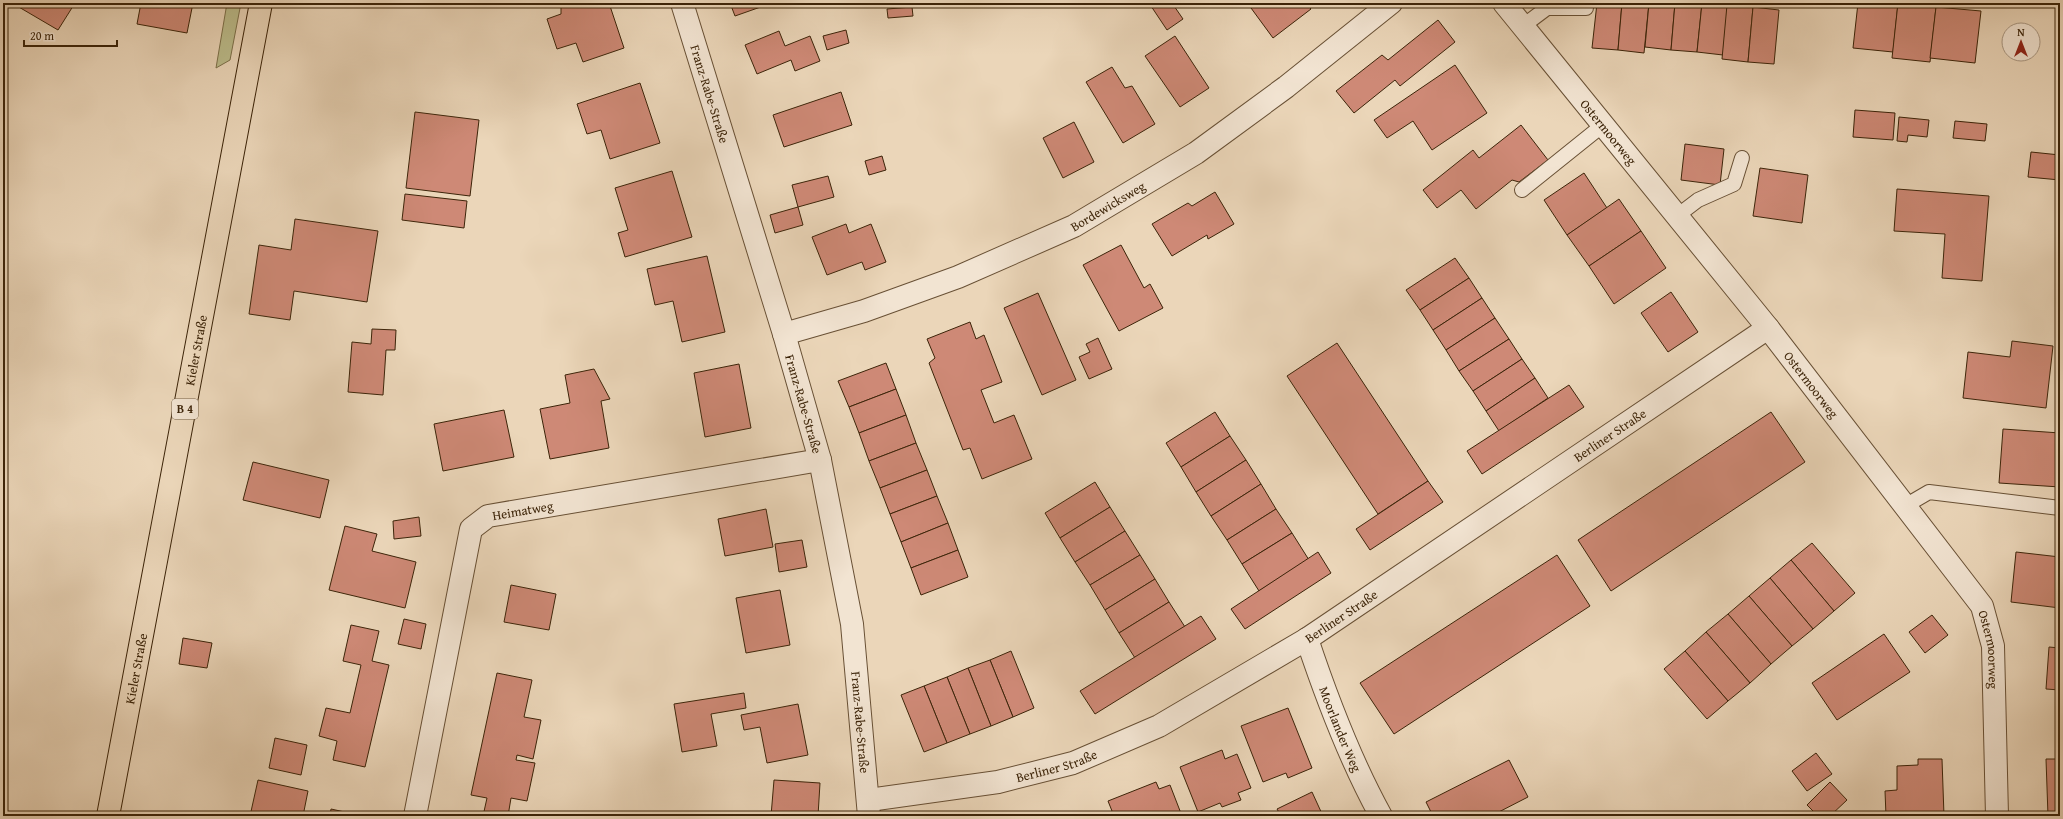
<svg xmlns="http://www.w3.org/2000/svg" width="2063" height="819" font-family="'Gentium Book Plus',serif">
	<style>
		.green { fill: #bcbd8c; stroke: #7c704a }
		.building { fill: #ce8976; stroke: #3c2409 }
		.lines { fill: none; stroke-linecap: round; stroke-linejoin: round }
		.lane-casing { stroke: #685035; stroke-width: 16 }
		.street-casing { stroke: #685035; stroke-width: 24 }
		.primary-casing { stroke: #3c2409; stroke-width: 24 }
		.lane { stroke: #f2e4d2; stroke-width: 14 }
		.street { stroke: #f2e4d2; stroke-width: 22 }
		.primary { stroke: #ebd6b9; stroke-width: 22 }
		.labels { text-anchor: middle; stroke-width: 3; stroke-linejoin: round; paint-order: stroke }
		.shield { fill: #f2e4d2; stroke: #735e45; stroke-width: 1 }
		.shield-label { font-size: 12px; font-weight: bold; fill: #3c2409 }
		.street-label { font-size: 13px; fill: #3c2409; stroke: #f2e4d2 }
	</style>
	<rect width="100%" height="100%" fill="#ebd6b9"/>
	<filter id="stains"><feTurbulence type="fractalNoise" baseFrequency=".005" numOctaves="4"/><feColorMatrix values="0 0 0 0 .2 0 0 0 0 .09 0 0 0 0 .02 0 0 0 .5 -.17"/></filter>
	<radialGradient id="worn" r=".72"><stop offset=".6" stop-color="#630" stop-opacity="0"/><stop offset="1" stop-color="#630" stop-opacity=".3"/></radialGradient>
	<polygon class="green" points="227,3 241,3 230,60 216,68"/>
	<g class="building">
		<polygon points="12,3 75,3 58,30"/>
		<polygon points="141,3 193,3 187,33 137,24"/>
		<polygon points="566,3 609,3 624,48 583,62 576,43 557,49 547,19 561,14 561,5"/>
		<polygon points="626,3 636,3 627,6"/>
		<polygon points="730,3 772,3 735,16"/>
		<polygon points="1149,3 1172,3 1183,19 1167,30"/>
		<polygon points="1257,3 1306,3 1311,9 1273,38 1251,8"/>
		<polygon points="1597,3 1622,3 1618,50 1592,48"/>
		<polygon points="1622,3 1649,3 1644,53 1618,50"/>
		<polygon points="1649,3 1675,3 1671,50 1645,47"/>
		<polygon points="1675,3 1702,3 1697,52 1671,50"/>
		<polygon points="1702,3 1728,3 1723,55 1697,52"/>
		<polygon points="1858,3 1898,3 1893,52 1853,48"/>
		<polygon points="1898,3 1936,7 1930,62 1892,58"/>
		<polygon points="1727,5 1753,7 1748,62 1722,59"/>
		<polygon points="912,7 913,16 888,18 887,9"/>
		<polygon points="1753,7 1779,10 1774,64 1748,62"/>
		<polygon points="1936,7 1981,11 1975,63 1930,58"/>
		<polygon points="1438,20 1455,42 1400,86 1395,80 1354,113 1336,91 1382,55 1388,60"/>
		<polygon points="846,30 849,43 827,50 823,36"/>
		<polygon points="779,31 785,46 810,36 820,61 795,71 791,60 757,74 745,45"/>
		<polygon points="1175,36 1209,88 1180,107 1145,56"/>
		<polygon points="1455,65 1487,113 1432,150 1413,121 1387,138 1374,120"/>
		<polygon points="1112,67 1125,88 1132,86 1155,124 1123,143 1086,82"/>
		<polygon points="640,83 660,143 610,159 601,130 587,134 577,104"/>
		<polygon points="2060,87 2060,124 2056,123"/>
		<polygon points="841,92 852,125 784,147 773,115"/>
		<polygon points="1855,110 1895,113 1893,140 1853,137"/>
		<polygon points="415,112 479,120 470,196 406,188"/>
		<polygon points="1899,117 1929,120 1927,137 1908,135 1907,142 1897,141"/>
		<polygon points="1955,121 1987,124 1985,141 1953,138"/>
		<polygon points="1074,122 1094,162 1063,178 1043,138"/>
		<polygon points="1521,125 1548,160 1519,182 1512,180 1476,209 1461,190 1437,208 1423,190 1473,150 1479,158"/>
		<polygon points="1685,144 1724,149 1720,185 1681,180"/>
		<polygon points="2031,152 2060,155 2060,180 2028,177"/>
		<polygon points="882,156 886,170 869,175 865,161"/>
		<polygon points="1760,168 1808,175 1802,223 1753,216"/>
		<polygon points="672,171 692,237 625,257 618,233 628,230 615,188"/>
		<polygon points="1584,173 1607,208 1567,235 1544,200"/>
		<polygon points="828,176 834,197 798,207 792,185"/>
		<polygon points="1897,189 1989,196 1982,281 1942,278 1945,234 1894,231"/>
		<polygon points="1215,192 1234,224 1208,239 1207,235 1172,256 1152,224 1188,203 1192,206"/>
		<polygon points="405,194 467,201 464,228 402,220"/>
		<polygon points="1619,199 1641,231 1589,266 1567,235"/>
		<polygon points="798,207 803,225 775,233 770,215"/>
		<polygon points="295,219 378,231 367,302 294,291 290,320 249,314 259,245 291,250"/>
		<polygon points="846,224 849,233 871,224 886,262 865,270 862,262 827,275 812,237"/>
		<polygon points="1641,231 1666,268 1614,304 1589,266"/>
		<polygon points="1121,245 1144,288 1150,284 1163,308 1119,331 1083,265"/>
		<polygon points="707,256 725,332 682,342 673,301 655,305 647,269"/>
		<polygon points="1455,258 1469,278 1420,310 1406,290"/>
		<polygon points="1469,278 1482,298 1433,330 1420,310"/>
		<polygon points="1671,292 1698,332 1668,352 1641,313"/>
		<polygon points="1038,293 1076,380 1042,395 1004,308"/>
		<polygon points="1482,298 1495,318 1446,350 1433,330"/>
		<polygon points="1495,318 1509,339 1459,371 1446,350"/>
		<polygon points="970,322 976,339 984,335 1002,382 981,390 994,423 1014,415 1032,459 982,479 970,448 963,450 929,363 935,358 927,339"/>
		<polygon points="372,329 396,330 395,350 386,350 383,395 348,392 352,342 371,344"/>
		<polygon points="1098,338 1112,369 1089,379 1079,357 1090,352 1086,344"/>
		<polygon points="1509,339 1522,359 1473,391 1459,371"/>
		<polygon points="2012,341 2053,346 2046,408 1963,398 1968,352 2010,357"/>
		<polygon points="1337,343 1428,481 1378,514 1287,376"/>
		<polygon points="1522,359 1535,378 1486,411 1473,391"/>
		<polygon points="886,363 896,389 849,407 838,381"/>
		<polygon points="739,364 751,428 705,437 694,373"/>
		<polygon points="594,369 610,399 601,401 609,448 550,459 540,409 570,403 565,375"/>
		<polygon points="1535,378 1548,398 1499,431 1486,411"/>
		<polygon points="1569,385 1584,407 1482,474 1467,451"/>
		<polygon points="896,389 906,415 859,433 849,407"/>
		<polygon points="504,410 514,457 443,471 434,424"/>
		<polygon points="1215,412 1230,436 1181,467 1166,443"/>
		<polygon points="1771,412 1805,462 1611,591 1578,540"/>
		<polygon points="906,415 916,443 869,461 859,433"/>
		<polygon points="2003,429 2060,433 2060,487 1999,483"/>
		<polygon points="1230,436 1246,460 1196,492 1181,467"/>
		<polygon points="916,443 927,470 880,488 869,461"/>
		<polygon points="1246,460 1261,484 1211,516 1196,492"/>
		<polygon points="253,462 329,480 320,518 243,500"/>
		<polygon points="927,470 937,496 890,514 880,488"/>
		<polygon points="1428,481 1443,502 1370,550 1356,529"/>
		<polygon points="1095,482 1110,507 1060,538 1045,513"/>
		<polygon points="1261,484 1276,509 1227,540 1211,516"/>
		<polygon points="937,496 948,523 901,542 890,514"/>
		<polygon points="1110,507 1125,531 1075,562 1060,538"/>
		<polygon points="766,509 773,547 725,556 718,519"/>
		<polygon points="1276,509 1292,533 1242,564 1227,540"/>
		<polygon points="419,517 421,536 394,539 393,521"/>
		<polygon points="948,523 958,550 911,568 901,542"/>
		<polygon points="345,526 377,534 372,551 416,562 405,608 329,590"/>
		<polygon points="1125,531 1140,555 1090,585 1075,562"/>
		<polygon points="1292,533 1309,560 1259,591 1242,564"/>
		<polygon points="802,540 807,567 779,572 775,544"/>
		<polygon points="1812,543 1855,593 1834,611 1791,560"/>
		<polygon points="958,550 968,577 921,595 911,568"/>
		<polygon points="1318,552 1331,573 1245,629 1231,609"/>
		<polygon points="2016,552 2060,557 2060,608 2011,602"/>
		<polygon points="1140,555 1155,579 1105,610 1090,585"/>
		<polygon points="1557,555 1590,606 1394,734 1360,683"/>
		<polygon points="1791,560 1834,611 1813,629 1770,578"/>
		<polygon points="1770,578 1813,629 1792,646 1749,596"/>
		<polygon points="1155,579 1169,602 1119,633 1105,610"/>
		<polygon points="511,585 556,594 549,630 504,622"/>
		<polygon points="780,590 790,645 746,653 736,598"/>
		<polygon points="1749,596 1792,646 1771,664 1728,614"/>
		<polygon points="1169,602 1185,627 1135,658 1119,633"/>
		<polygon points="1728,614 1771,664 1750,683 1706,632"/>
		<polygon points="1932,615 1948,635 1925,653 1909,632"/>
		<polygon points="1201,616 1216,639 1095,714 1080,691"/>
		<polygon points="404,619 426,624 421,649 398,644"/>
		<polygon points="351,625 379,631 372,661 389,665 365,767 333,760 337,741 319,736 326,708 350,713 361,665 343,661"/>
		<polygon points="1706,632 1750,683 1728,701 1685,651"/>
		<polygon points="1884,634 1910,672 1837,720 1812,683"/>
		<polygon points="183,638 212,643 207,668 179,664"/>
		<polygon points="2049,647 2060,648 2060,690 2046,689"/>
		<polygon points="1011,651 1034,708 1013,717 990,660"/>
		<polygon points="1685,651 1728,701 1707,719 1664,669"/>
		<polygon points="990,660 1013,717 991,726 968,668"/>
		<polygon points="968,668 991,726 970,734 947,677"/>
		<polygon points="497,673 532,680 524,717 541,720 533,759 517,755 516,760 535,763 527,801 511,798 508,816 483,816 487,798 471,795"/>
		<polygon points="947,677 970,734 947,743 924,686"/>
		<polygon points="924,686 947,743 924,752 901,695"/>
		<polygon points="744,693 746,708 711,714 717,746 682,752 674,704"/>
		<polygon points="798,704 808,755 767,763 760,727 744,730 741,715"/>
		<polygon points="1288,708 1312,768 1288,778 1286,773 1263,782 1241,726"/>
		<polygon points="275,738 307,745 301,775 269,768"/>
		<polygon points="1222,750 1225,759 1237,754 1251,788 1238,793 1241,800 1222,807 1220,803 1198,812 1180,767"/>
		<polygon points="1816,753 1832,774 1807,791 1792,771"/>
		<polygon points="1918,759 1942,759 1944,816 1886,816 1885,791 1897,790 1897,766 1918,765"/>
		<polygon points="2046,759 2060,759 2060,816 2048,816"/>
		<polygon points="1509,760 1528,797 1491,816 1433,816 1426,802"/>
		<polygon points="258,780 308,791 303,816 250,816"/>
		<polygon points="774,780 820,783 818,816 771,816"/>
		<polygon points="1156,782 1159,789 1170,785 1182,816 1114,816 1108,801"/>
		<polygon points="1830,782 1847,800 1830,816 1818,816 1807,805"/>
		<polygon points="1312,792 1323,816 1281,816 1277,809"/>
		<polygon points="331,809 363,816 330,816"/>
		<polygon points="990,814 990,816 972,816 972,815"/>
	</g>
	<g class="lines">
		<defs>
			<g id="lane">
				<polyline points="1523,26 1547,8 1586,8"/>
				<polyline points="1522,190 1603,125"/>
				<polyline points="1677,216 1698,200 1734,184 1742,158"/>
				<polyline points="1905,506 1929,492 2060,508"/>
			</g>
			<g id="street">
				<path id="s1" d="M 682,3 L 784,334 L 820,460 L 852,624 L 869,816"/>
				<path id="s2" d="M 1504,3 L 1768,328 L 1982,606 L 1993,646 L 1997,816"/>
				<path id="s3" d="M 784,334 L 864,311 L 958,277 L 1074,226 L 1196,153 L 1286,87 L 1391,3"/>
				<path id="s4" d="M 1307,639 C 1327,699 1350,760 1381,816"/>
				<path id="s5" d="M 869,800 L 998,782 L 1073,763 L 1159,726 L 1307,639 L 1768,328"/>
				<path id="s6" d="M 415,816 L 471,529 L 488,516 L 820,460"/>
			</g>
			<g id="primary">
				<path id="s7" d="M 108,816 L 261,3"/>
			</g>
		</defs>
		<use href="#lane" class="lane-casing"/>
		<use href="#street" class="street-casing"/>
		<use href="#primary" class="primary-casing"/>
		<use href="#lane" class="lane"/>
		<use href="#street" class="street"/>
		<use href="#primary" class="primary"/>
	</g>
	<g class="labels">
		<rect class="shield" x="172" y="399" width="26" height="20" rx="3"/>
		<g class="shield-label">
			<text x="185" y="413">B 4</text>
		</g>
		<g class="street-label">
			<text dy="5" stroke="none"><textPath href="#s1" startOffset="95">Franz-Rabe-Straße</textPath></text>
			<text dy="5" stroke="none"><textPath href="#s2" startOffset="166">Ostermoorweg</textPath></text>
			<text dy="5" stroke="none"><textPath href="#s3" startOffset="349">Bordewicksweg</textPath></text>
			<text dy="5" stroke="none"><textPath href="#s7" startOffset="474">Kieler Straße</textPath></text>
			<text dy="5" stroke="none"><textPath href="#s2" startOffset="490">Ostermoorweg</textPath></text>
			<text dy="5" stroke="none"><textPath href="#s1" startOffset="419">Franz-Rabe-Straße</textPath></text>
			<text dy="5" stroke="none"><textPath href="#s5" startOffset="838">Berliner Straße</textPath></text>
			<text dy="5" stroke="none"><textPath href="#s6" startOffset="349">Heimatweg</textPath></text>
			<text dy="5" stroke="none"><textPath href="#s5" startOffset="514">Berliner Straße</textPath></text>
			<text dy="5" stroke="none"><textPath href="#s2" startOffset="814">Ostermoorweg</textPath></text>
			<text dy="5" stroke="none"><textPath href="#s7" startOffset="150">Kieler Straße</textPath></text>
			<text dy="5" stroke="none"><textPath href="#s1" startOffset="743">Franz-Rabe-Straße</textPath></text>
			<text dy="5" stroke="none"><textPath href="#s4" startOffset="96">Moorlander Weg</textPath></text>
			<text dy="5" stroke="none"><textPath href="#s5" startOffset="191">Berliner Straße</textPath></text>
		</g>
	</g>
	<rect width="2063" height="819" fill="none" stroke="#ebd6b9" stroke-width="16"/>
	<rect x="4" y="4" width="2055" height="811" fill="none" stroke="#3c2409" stroke-width="2"/>
	<rect x="8" y="8" width="2047" height="803" fill="none" stroke="#3c2409"/>
	<g transform="translate(2021 42)"><circle r="19" fill="#f2e4d2" stroke="#a99782"/>
	<path d="M0-3L7 15L0 10L-7 15Z" fill="#8f2418"/>
	<text y="-6" font-size="11" font-weight="bold" text-anchor="middle" fill="#3c2409">N</text>
	</g>
	<path d="M24 40v6h93v-6" fill="none" stroke="#3c2409" stroke-width="2"/>
	<text x="30" y="40" font-size="12" fill="#3c2409" stroke="#f2e4d2" stroke-width="3" paint-order="stroke">20 m</text>
	<rect width="100%" height="100%" filter="url(#stains)"/>
	<rect width="100%" height="100%" fill="url(#worn)"/>
</svg>
